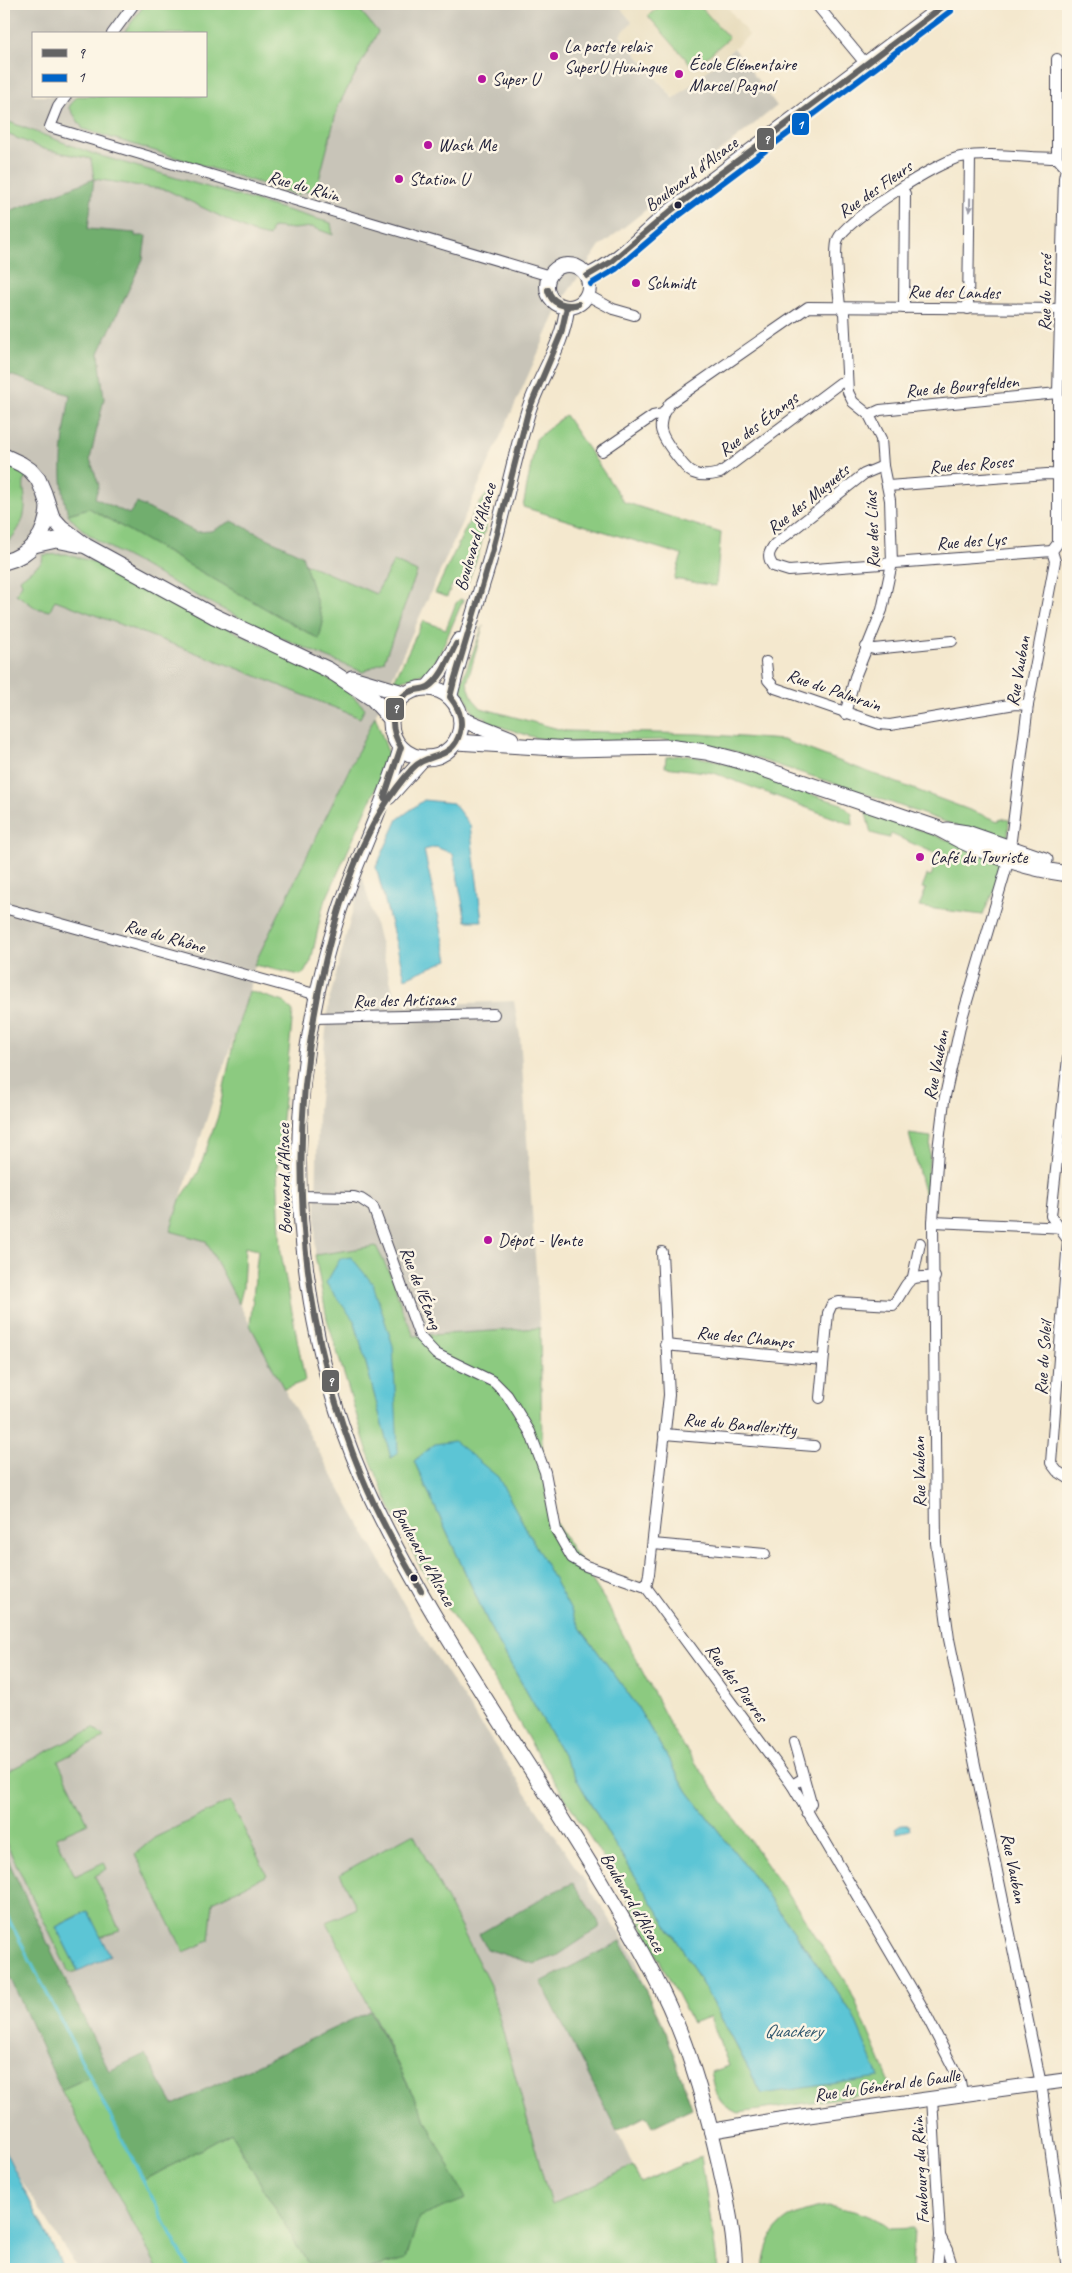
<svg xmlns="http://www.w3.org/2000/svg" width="1072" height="2273" font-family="Caveat,sans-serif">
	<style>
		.built { fill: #e6daba }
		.industrial { fill: #c8c4b8; fill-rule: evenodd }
		.green { fill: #8cca80; stroke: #57765e; fill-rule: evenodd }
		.forest { fill: #71ae6e; stroke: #4a6854 }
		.water { fill: #5bc5d5; stroke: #3e7488 }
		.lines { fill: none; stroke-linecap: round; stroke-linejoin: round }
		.stream { stroke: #5bc5d5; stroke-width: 3 }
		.street-casing { stroke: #424051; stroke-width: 12 }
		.secondary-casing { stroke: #424051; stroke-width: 16 }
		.primary-casing { stroke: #424051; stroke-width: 17 }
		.street { stroke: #fff; stroke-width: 10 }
		.secondary { stroke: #fff; stroke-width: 14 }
		.primary { stroke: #fff; stroke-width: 15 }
		.bus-1-casing { stroke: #fcf5e5; stroke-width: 10 }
		.bus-2-casing { stroke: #fcf5e5; stroke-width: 10 }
		.bus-1 { stroke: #646464; stroke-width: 6 }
		.bus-2 { stroke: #0064c8; stroke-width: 6 }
		.oneway { fill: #9c9ca7 }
		.poi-dot { fill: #b5179e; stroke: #fcf5e5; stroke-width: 2 }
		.bus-dot { fill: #22223b; stroke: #fcf5e5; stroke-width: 2 }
		.labels { text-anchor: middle; stroke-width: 5; stroke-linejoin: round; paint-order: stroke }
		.poi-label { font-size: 18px; fill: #22223b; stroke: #fcf5e5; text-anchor: start }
		.street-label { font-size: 18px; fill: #22223b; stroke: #fcf5e5 }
		.water-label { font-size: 19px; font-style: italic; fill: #365b71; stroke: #fcf5e5 }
		.line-badge { stroke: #fcf5e5; stroke-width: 2 }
		.badge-label { font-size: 14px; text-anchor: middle; font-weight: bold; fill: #fff }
	</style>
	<rect width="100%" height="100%" fill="#fcf5e5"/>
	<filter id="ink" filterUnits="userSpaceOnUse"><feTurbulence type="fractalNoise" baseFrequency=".02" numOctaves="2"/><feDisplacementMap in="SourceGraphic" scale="10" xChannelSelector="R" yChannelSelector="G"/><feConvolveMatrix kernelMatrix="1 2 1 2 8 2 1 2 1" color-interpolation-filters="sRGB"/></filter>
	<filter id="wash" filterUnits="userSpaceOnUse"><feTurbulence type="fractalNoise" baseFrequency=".0096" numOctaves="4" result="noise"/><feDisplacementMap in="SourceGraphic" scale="20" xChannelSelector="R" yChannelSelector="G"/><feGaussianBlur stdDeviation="1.12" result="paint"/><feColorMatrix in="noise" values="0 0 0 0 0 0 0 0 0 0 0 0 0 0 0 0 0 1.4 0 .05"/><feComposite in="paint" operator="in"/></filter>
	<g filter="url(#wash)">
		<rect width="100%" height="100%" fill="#f4e8ce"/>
		<polygon class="built" points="617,4 725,4 749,35 675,99 620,34 632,22"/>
		<g class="industrial">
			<path d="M 4,4 L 617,4 L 632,22 L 620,35 L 674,99 L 734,48 L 777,106 L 599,247 L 561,302 L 375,716 L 254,965 L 249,991 L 170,1230 L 206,1241 L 284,1389 L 419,1631 L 635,1957 L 682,2098 L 617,2131 L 633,2166 L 485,2237 L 370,2012 L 173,2105 L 145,2054 L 109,2071 L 4,1852 ZM 34,34 L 206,34 L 206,96 L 34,96 Z"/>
			<polygon points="362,875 397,1006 514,1001 520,1036 540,1328 414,1336 376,1246 315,1255 318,1109 329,1001"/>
			<polygon points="4,1964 65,2099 158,2269 78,2269 17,2174 4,2149"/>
		</g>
		<g class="green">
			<polygon points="145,4 355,4 378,32 338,106 319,180 312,192 300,191 299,195 83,129 69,107 77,96 206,96 206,34 123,34"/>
			<polygon points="662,4 698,4 729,38 694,68 648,16"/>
			<polygon points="4,120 94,154 331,223 333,235 312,227 294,229 272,227 269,237 256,234 167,190 94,179 91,159 44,149 4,133"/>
			<polygon points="565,415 624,502 721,533 716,586 674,579 682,555 523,507 536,439"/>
			<path d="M 10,465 L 27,474 C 21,487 25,488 25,501 C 26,519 18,534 4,545 L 4,490 L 8,491 L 11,484 L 5,481 Z"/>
			<polygon points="494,493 479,552 465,590 452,585 447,597 435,593 473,513 486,495"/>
			<path d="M 89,508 L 319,639 L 323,622 L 304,563 L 376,594 L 394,561 L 417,572 L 384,661 L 363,672 C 284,641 214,607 140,564 C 118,552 82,535 68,514 Z"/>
			<polygon points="66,554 97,563 326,677 346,690 365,708 360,718 239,669 55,600 50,611 36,608 16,594 22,584 20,579 42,562 43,555"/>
			<polygon points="460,599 463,600 438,658 426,673 393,683 423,621 446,629 456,603"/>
			<polygon points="483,626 467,683 473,699 481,708 566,731 700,734 783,740 999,821 1001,818 1009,820 1008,837 1002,842 855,790 733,751 697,743 666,740 566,742 536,738 486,722 486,718 474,714 460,686"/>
			<polygon points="375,716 388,752 386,766 323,906 311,961 304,973 300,975 254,965"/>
			<polygon points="682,755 710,759 789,783 813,795 842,804 852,814 853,825 714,773 665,767 666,757"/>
			<polygon points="865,810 992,856 1002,865 1002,870 983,915 919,907 926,889 922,888 927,875 931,876 939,855 891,834 889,838 871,833"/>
			<polygon points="249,991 284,1002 293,1012 277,1167 281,1253 305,1381 284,1389 250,1325 258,1250 245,1247 243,1288 239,1304 206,1241 170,1231 180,1200 198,1173 218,1116 235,1035"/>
			<polygon points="909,1134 931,1137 926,1200"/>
			<path d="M 376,1246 L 394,1282 L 401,1307 L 414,1336 L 540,1328 L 542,1442 L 548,1511 L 606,1602 L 674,1732 L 801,1913 L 851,1991 L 893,2090 L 739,2113 C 715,2104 717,2094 711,2072 L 729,2066 L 710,2017 L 692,2023 L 622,1888 L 533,1747 L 491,1674 L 420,1566 L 390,1507 L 370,1459 L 327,1319 L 315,1255 ZM 355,1322 L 398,1452 L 391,1458 L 391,1457 ZM 435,1444 L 581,1629 L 635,1703 L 688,1792 L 761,1886 L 852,2013 L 762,2094 L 728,2030 L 683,1950 L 610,1837 L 493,1633 L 414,1461 Z"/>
			<polygon points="94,1728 104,1738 58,1761 88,1823 56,1837 75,1876 104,1862 107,1869 95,1876 120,1931 100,1937 87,1911 56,1927 78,1971 69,1973 4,1839 4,1773"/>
			<polygon points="230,1801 267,1875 213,1902 209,1941 184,1952 135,1854 154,1838"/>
			<polygon points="410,1835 414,1835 490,1985 551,2205 633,2166 641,2183 701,2156 718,2269 369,2269 406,2259 418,2217 465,2199 327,1922 357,1908 340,1874"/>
			<polygon points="89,2077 143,2181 231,2133 311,2269 158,2269 61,2090"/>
			<path d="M 828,2206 C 851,2210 871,2213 889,2229 L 914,2228 L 912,2269 L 763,2269 C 767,2226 787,2212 828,2206 Z"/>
		</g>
		<g class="forest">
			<path d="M 94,179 L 88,229 L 135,233 L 135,236 L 146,236 L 143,259 L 99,353 L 104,399 L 90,459 L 99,485 L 95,498 L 129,514 L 137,503 L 196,532 L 211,531 L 232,521 L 302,555 L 323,622 L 319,639 L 89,508 L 68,514 C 56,475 64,435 70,395 L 4,373 L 4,213 Z"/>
			<polygon points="4,1852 109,2071 145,2054 173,2105 370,2011 466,2199 419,2217 406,2259 369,2269 311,2269 231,2133 143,2181 89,2077 61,2090 4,1964"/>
			<polygon points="573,1883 600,1924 599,1928 557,1956 534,1964 487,1949 479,1934 549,1894"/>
			<polygon points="621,1941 666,2032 692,2108 652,2127 646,2116 617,2131 541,1982"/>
		</g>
		<g class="water">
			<polygon points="424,800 453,803 470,825 482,921 466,921 453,854 436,847 424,850 448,960 405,978 376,867 398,819"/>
			<polygon points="351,1257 373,1284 393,1346 398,1452 391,1458 355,1322 326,1283 340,1259"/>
			<polygon points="454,1441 498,1477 581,1629 635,1703 688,1792 761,1886 852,2013 879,2077 762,2094 728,2030 683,1950 610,1837 493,1633 414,1461 435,1444"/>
			<polygon points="901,1825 909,1825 910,1830 897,1833 895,1829"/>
			<polygon points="88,1911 110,1956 78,1971 56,1927"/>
			<polygon points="4,2149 64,2269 4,2269"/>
		</g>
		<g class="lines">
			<polyline class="stream" points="4,1910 189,2269"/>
		</g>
	</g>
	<g filter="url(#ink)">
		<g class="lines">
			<defs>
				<g id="street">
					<polyline points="816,4 865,63"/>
					<polyline points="112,34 134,4"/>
					<polyline points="66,96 58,107 50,127 550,276"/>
					<polyline points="902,188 905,194 904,308"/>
					<polyline points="587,295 613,309 634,315"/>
					<polyline points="968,309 970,156"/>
					<path d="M 663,414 C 662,419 660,424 661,429 C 662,439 685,469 693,473 C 702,477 711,475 720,473 L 840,383 L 847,382"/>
					<polyline points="869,415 880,410 1058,393"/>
					<polyline points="602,451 653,416 663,414 670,403 808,307 1068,309"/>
					<path d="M 883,466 L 864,474 L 775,544 C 768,553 767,557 773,566 L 789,571 L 1052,551"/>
					<polyline points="888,486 1047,474 1068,475"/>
					<polyline points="866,647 874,649 952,641"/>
					<polyline points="766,662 768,680 775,688 880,724 890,725 1015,704 1028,705"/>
					<path d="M 845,714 L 855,677 L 882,610 L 892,563 L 890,500 L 883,466 L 881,439 L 869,415 L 853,402 L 848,392 L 844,313 L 840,307 C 839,293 833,250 838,239 C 846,220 940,160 961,157 C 992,152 1026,158 1057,158"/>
					<polyline points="1010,848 1028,705 1055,561 1052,551 1058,543 1058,393 1064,178 1066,168 1057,158 1057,59"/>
					<polyline points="1009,859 962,1018 944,1101 938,1150 933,1222 936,1543 949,1639 1042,2089 1067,2269"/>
					<polyline points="4,908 318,995"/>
					<polyline points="314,1018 494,1014"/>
					<polyline points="1068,1058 1051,1216 1068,1240 1051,1463 1057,1471 1068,1478"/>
					<polyline points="300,1196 354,1197 361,1199 373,1207 420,1337 436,1354 494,1382 507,1395 530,1432 545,1472 556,1530 572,1558 586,1566 646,1587"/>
					<polyline points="933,1222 1068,1228"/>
					<polyline points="913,1277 920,1243"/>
					<polyline points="665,1345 823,1360"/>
					<path d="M 820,1398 L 828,1313 L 832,1304 L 839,1302 L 893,1305 C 910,1284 902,1275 935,1277"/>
					<polyline points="664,1434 814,1446"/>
					<polyline points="653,1544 765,1554"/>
					<polyline points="646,1587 792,1785 920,2003 960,2081 962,2093"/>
					<polyline points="646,1587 649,1574 669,1395 662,1252"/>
					<polyline points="794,1742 804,1778"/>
					<polyline points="792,1785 804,1778 811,1803 807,1812"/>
					<polyline points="932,2097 940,2236 947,2250 953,2269"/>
					<polyline points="937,2269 940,2236"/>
				</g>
				<g id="secondary">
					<circle cx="568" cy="286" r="21"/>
					<path d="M 587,276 C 621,261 644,231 673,209 C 765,141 854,71 946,4"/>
					<polyline points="427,688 441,671 459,640"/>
					<path d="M 450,697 C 460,655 473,615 486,573 C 502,520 512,465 528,412 C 539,376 564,345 567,307"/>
					<path d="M 401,747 C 385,803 359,854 340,909 C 315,986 300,1071 299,1152 C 298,1276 324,1407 381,1518 C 442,1640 523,1753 594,1870 C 623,1919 654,1969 676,2022 C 695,2067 708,2116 719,2164 C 726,2197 735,2235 735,2269"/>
					<polyline points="389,797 424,758"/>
					<polyline points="711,2131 776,2120 1068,2080"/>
				</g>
				<g id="primary">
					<polyline points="4,456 21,464 30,470 38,479 44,493 52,517 61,527 86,546 214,616 329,670 373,699 391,719"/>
					<polyline points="34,545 56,540 81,545"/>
					<path d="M 4,562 C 31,555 47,535 48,507"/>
					<polyline points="352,678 406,694"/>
					<circle cx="426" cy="723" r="35"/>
					<polyline points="461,719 511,739"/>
					<path d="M 456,742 L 571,749 L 668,747 L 706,752 L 737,760 L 937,828 C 977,851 1023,868 1068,874"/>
					<polyline points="947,830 967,833 1045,860"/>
				</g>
			</defs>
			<use href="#street" class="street-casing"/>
			<use href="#secondary" class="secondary-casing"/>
			<use href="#primary" class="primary-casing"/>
			<use href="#street" class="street"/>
			<use href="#secondary" class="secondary"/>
			<use href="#primary" class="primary"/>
			<defs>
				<g id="bus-1">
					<polyline points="587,276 611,262 673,209 946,4"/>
					<path d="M 548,290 C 552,303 565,307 578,304"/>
					<path d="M 548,290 C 551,304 565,309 578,304"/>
					<path d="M 384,798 L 401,747 C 390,729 388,704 409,692 C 415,689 422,690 428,687 C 442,678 449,658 456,644"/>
					<path d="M 421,1591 C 400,1554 379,1518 363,1479 C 294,1313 285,1131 326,958 C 342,891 365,821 412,769 C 425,754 445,760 456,742 C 465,726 461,710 450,697 L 454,681 L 492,553 L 528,412 L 561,334 L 567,307"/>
				</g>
				<polyline id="bus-2" points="591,284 616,269 678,216 951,11"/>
			</defs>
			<use href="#bus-1" class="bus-1-casing"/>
			<use href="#bus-2" class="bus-2-casing"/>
			<use href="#bus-1" class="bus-1"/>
			<use href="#bus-2" class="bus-2"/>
		</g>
		<defs><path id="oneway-solid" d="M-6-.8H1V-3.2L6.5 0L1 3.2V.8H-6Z" transform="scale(1.25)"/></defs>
		<use class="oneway" href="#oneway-solid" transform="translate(970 205) rotate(91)"/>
	</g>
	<g class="poi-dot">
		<circle cx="554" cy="56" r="5"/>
		<circle cx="679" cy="74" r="5"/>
		<circle cx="482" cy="79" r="5"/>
		<circle cx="428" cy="145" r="5"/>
		<circle cx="399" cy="179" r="5"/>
		<circle cx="636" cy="283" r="5"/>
		<circle cx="920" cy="857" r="5"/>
		<circle cx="488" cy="1240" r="5"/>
	</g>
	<g class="bus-dot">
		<circle cx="678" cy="205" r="4.5"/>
		<circle cx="414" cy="1578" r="4.5"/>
	</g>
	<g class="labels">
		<g class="poi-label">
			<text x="564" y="52">La poste relais<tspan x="564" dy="21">SuperU Huningue</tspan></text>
			<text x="689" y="70">École Elémentaire<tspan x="689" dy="21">Marcel Pagnol</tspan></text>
			<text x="492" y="85">Super U</text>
			<text x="438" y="151">Wash Me</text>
			<text x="409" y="185">Station U</text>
			<text x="646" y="289">Schmidt</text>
			<text x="930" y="863">Café du Touriste</text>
			<text x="498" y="1246">Dépot - Vente</text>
		</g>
		<g class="street-label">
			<text transform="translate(691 174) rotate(-37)" y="6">Boulevard d'Alsace</text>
			<text transform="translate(304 186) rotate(16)" y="6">Rue du Rhin</text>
			<text transform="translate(875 189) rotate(-35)" y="6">Rue des Fleurs</text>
			<text transform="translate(954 292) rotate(1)" y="6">Rue des Landes</text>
			<text transform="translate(1045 293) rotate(-89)" y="6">Rue du Fossé</text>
			<text transform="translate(962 386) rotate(-5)" y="6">Rue de Bourgfelden</text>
			<text transform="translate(758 424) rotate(-37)" y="6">Rue des Étangs</text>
			<text transform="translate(971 464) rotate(-4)" y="6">Rue des Roses</text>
			<text transform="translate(808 499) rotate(-39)" y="6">Rue des Muguets</text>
			<text transform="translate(872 530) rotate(-92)" y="6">Rue des Lilas</text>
			<text transform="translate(475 537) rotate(-74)" y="6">Boulevard d'Alsace</text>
			<text transform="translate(971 541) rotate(-4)" y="6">Rue des Lys</text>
			<text transform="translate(1018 671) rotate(-80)" y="6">Rue Vauban</text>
			<text transform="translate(834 690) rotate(19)" y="6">Rue du Palmrain</text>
			<text transform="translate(165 936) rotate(16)" y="6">Rue du Rhône</text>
			<text transform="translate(404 1000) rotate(-1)" y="6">Rue des Artisans</text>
			<text transform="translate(936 1065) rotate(-79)" y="6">Rue Vauban</text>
			<text transform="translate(284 1179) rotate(-91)" y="6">Boulevard d'Alsace</text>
			<text transform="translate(421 1288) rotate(69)" y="6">Rue de l'Étang</text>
			<text transform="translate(745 1337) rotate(6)" y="6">Rue des Champs</text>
			<text transform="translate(1043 1358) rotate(-86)" y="6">Rue du Soleil</text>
			<text transform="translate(740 1424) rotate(5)" y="6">Rue du Bandleritty</text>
			<text transform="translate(919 1472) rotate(-91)" y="6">Rue Vauban</text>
			<text transform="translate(424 1556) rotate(61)" y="6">Boulevard d'Alsace</text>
			<text transform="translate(737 1683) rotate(54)" y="6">Rue des Pierres</text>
			<text transform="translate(1014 1868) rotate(79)" y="6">Rue Vauban</text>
			<text transform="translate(633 1902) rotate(60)" y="6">Boulevard d'Alsace</text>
			<text transform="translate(887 2085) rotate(-8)" y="6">Rue du Général de Gaulle</text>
			<text transform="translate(920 2170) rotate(-93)" y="6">Faubourg du Rhin</text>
		</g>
		<g class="water-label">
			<text x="793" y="2037">Quackery</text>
		</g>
	</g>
	<g class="line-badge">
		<rect x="791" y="112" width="19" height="24" rx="5" fill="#0064c8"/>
		<rect x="756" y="127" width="19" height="24" rx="5" fill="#646464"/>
		<rect x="385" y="697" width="20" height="24" rx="5" fill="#646464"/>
		<rect x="321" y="1369" width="19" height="24" rx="5" fill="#646464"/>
	</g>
	<g class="badge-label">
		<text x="800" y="129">1</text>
		<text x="766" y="144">9</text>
		<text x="395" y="713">9</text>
		<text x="330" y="1386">9</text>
	</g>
	<rect width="1072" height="2273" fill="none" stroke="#fcf5e5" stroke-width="20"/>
	<rect x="32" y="32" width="175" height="65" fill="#fcf5e5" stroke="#a5a1a1"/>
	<rect x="42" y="49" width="25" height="8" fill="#646464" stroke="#a5a1a1"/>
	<text x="78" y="58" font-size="15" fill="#22223b">9</text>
	<rect x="42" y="74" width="25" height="8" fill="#0064c8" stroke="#a5a1a1"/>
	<text x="78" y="82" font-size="15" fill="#22223b">1</text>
</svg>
